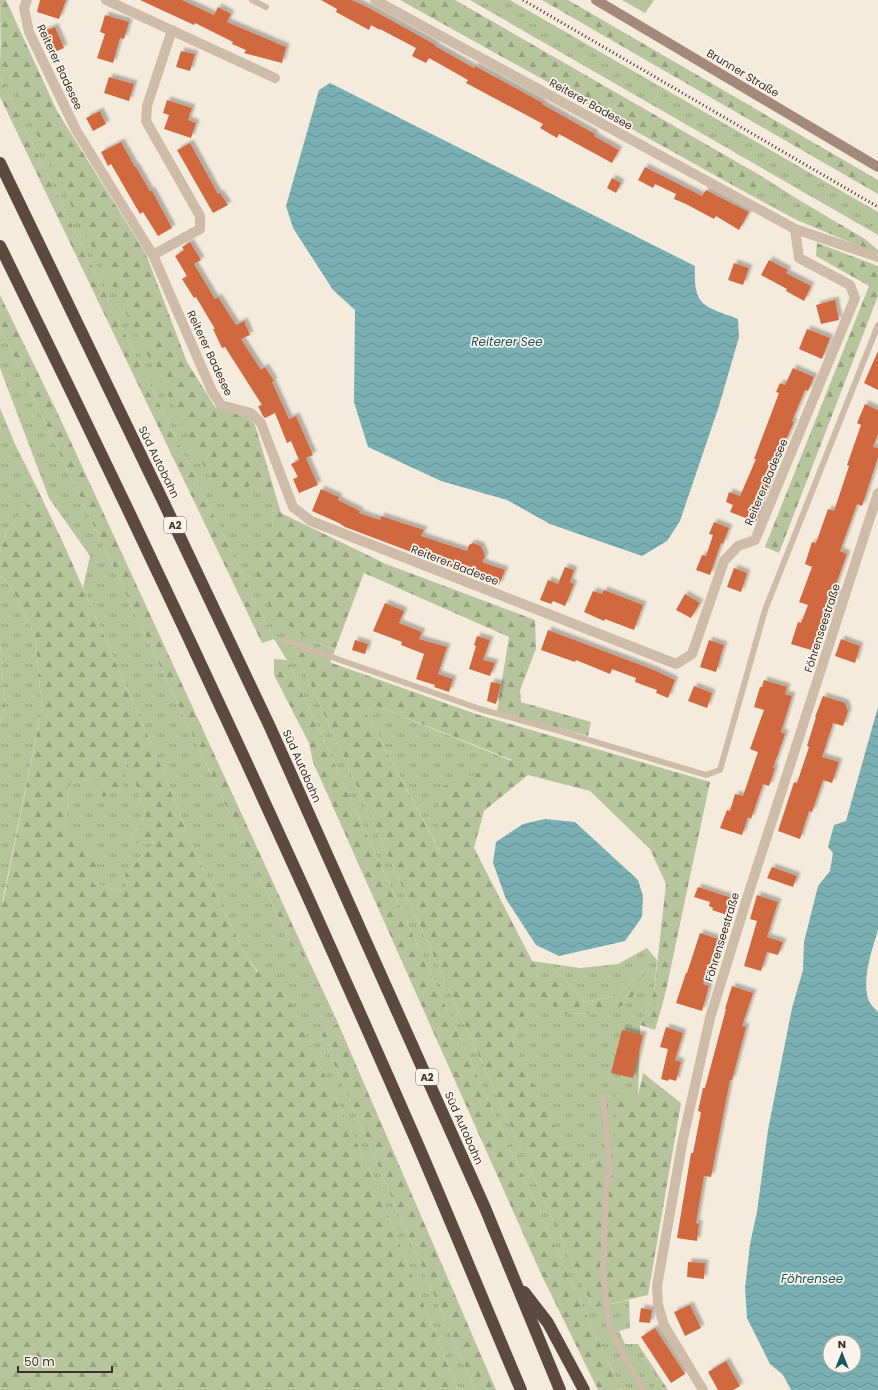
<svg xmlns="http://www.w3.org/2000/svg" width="878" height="1390" font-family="Poppins,sans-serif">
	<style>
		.grass { fill: url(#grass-tufts) }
		.forest { fill: url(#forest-firs); fill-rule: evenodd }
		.park { fill: #b6c59c }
		.water { fill: url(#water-waves); fill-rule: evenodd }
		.building { fill: #d06940; filter: url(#shadow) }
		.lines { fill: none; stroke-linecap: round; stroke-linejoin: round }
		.lane { stroke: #cebba8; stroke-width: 6 }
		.street { stroke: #cebba8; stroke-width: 10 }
		.secondary { stroke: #a28979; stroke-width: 10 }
		.highway { stroke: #5c493f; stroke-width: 12 }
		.rail { stroke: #3a2f29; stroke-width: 3; stroke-dasharray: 1 3; stroke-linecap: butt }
		.labels { text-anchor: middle; stroke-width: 3.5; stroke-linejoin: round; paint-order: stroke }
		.shield { fill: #fbf4eb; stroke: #746a63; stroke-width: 1 }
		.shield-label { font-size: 10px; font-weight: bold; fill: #3a2f29 }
		.street-label { font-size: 11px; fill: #3a2f29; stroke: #fbf4eb }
		.water-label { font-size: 12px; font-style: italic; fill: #1a5860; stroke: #fbf4eb }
	</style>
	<defs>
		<pattern id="grass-tufts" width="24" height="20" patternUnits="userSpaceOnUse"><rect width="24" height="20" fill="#b6c59c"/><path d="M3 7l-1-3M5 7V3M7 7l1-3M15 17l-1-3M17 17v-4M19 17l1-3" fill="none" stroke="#95a07f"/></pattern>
		<pattern id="forest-firs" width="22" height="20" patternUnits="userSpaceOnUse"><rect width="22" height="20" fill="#b6c59c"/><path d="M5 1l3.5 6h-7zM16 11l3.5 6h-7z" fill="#95a07f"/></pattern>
		<pattern id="water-waves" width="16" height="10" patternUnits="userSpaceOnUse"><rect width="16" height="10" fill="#7aafb4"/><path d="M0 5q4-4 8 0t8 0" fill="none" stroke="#658f92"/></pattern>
		<filter id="shadow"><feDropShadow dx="3.5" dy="-3.5" stdDeviation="1" flood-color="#0004"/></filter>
	</defs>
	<rect width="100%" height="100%" fill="#f5ebdd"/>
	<g class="grass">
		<polygon points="470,0 510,0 878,212 878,235"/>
		<polygon points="0,41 1,60 250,485 272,497 273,537 314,641 335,650 330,663 295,650 593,1308 629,1300 630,1328 619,1331 625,1344 638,1344 657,1379 654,1390 621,1390 287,660 274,639 0,77"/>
		<polygon points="763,177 799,200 795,213 797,220 754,197"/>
		<polygon points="0,327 292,946 310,963 338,1023 321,1034 475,1390 458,1390 373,1177 273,967 258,972 245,954 196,855 161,766 83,588 90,556 49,498 0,368"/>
		<polygon points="0,408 15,444 39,492 7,530 0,552"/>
		<polygon points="0,576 12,588 35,637 42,708 2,903 0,901 0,724 5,709 0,643"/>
		<polygon points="374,705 512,761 440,851 366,713"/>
		<polygon points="127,757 146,815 128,844 155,842 125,874 127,886 120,891 93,883 65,829 70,783 93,779"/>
		<polygon points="647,948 657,960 654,992 640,1025 638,1102 616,1094 616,1149 587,1164 571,1162 512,1041 533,991 565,1014 606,1013 645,969 615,996 585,1002 557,971 545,987 532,961 580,968 618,964"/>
	</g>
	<g class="forest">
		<polygon points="0,0 6,0 57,111 146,254 187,362 215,407 247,416 255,425 281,513 386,564 535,620 536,649 520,690 521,702 591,722 588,736 497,711 509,637 364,573 335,650 314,641 272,615 248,550 273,536 271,497 250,485 237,500 217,491 74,211 1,60"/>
		<polygon points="400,0 455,0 763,177 754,197"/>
		<polygon points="542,0 568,0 878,180 878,194"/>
		<polygon points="0,77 274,639 262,643 0,97"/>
		<polygon points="799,200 865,239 878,250 878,254 797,220 795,213"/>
		<polygon points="817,243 878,266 878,296 779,553 765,547 869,286 816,256"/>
		<polygon points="0,295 58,414 310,963 292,946 0,327"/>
		<path d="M 39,492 L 65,547 L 161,766 L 196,855 L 245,954 L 257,972 L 273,966 L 373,1177 L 458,1390 L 0,1390 L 0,901 L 3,902 L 42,708 L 35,637 L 12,588 L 0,576 L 0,552 L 7,530 ZM 127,758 L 146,815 L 128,844 L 155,842 L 125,874 L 127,885 L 120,891 L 93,883 L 100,855 L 65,829 L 70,783 L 93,779 L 103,797 L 123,789 Z"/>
		<polygon points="0,643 5,709 0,724"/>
		<path d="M 295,650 L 476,714 L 710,782 L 665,995 L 655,1030 L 640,1025 L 654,992 L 666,884 L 650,849 L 590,791 L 528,775 L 484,811 L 474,848 L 545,986 L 557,971 L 585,1002 L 615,996 L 646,968 L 630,1002 L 606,1013 L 565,1014 L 533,992 L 512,1041 L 572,1162 L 587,1164 L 616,1149 L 616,1094 L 637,1101 L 643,1073 L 681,1103 L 648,1295 L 593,1308 ZM 374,705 L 512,760 L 439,788 L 439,850 L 366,713 Z"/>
		<polygon points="274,659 287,660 621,1390 598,1390 542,1276 313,762 309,743 274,675"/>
		<polygon points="338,1023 496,1390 475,1390 321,1034"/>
		<polygon points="638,1344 668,1390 654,1390 657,1379"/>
	</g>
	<polygon class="park" points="622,0 654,0 645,13"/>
	<g class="water">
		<path d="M 330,83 L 695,266 C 693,307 704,306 738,319 L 739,337 L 719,406 L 680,521 L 667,541 L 642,556 L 550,524 L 507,500 L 441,481 L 368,447 L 354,402 L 355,310 L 333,290 L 293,228 L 286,206 L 319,90 Z"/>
		<path d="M 878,707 L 878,930 C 872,950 860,984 870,1003 C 872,1006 876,1010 878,1012 L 878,1390 L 791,1390 L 783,1375 L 770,1364 L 747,1318 L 745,1288 L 750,1244 L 757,1212 L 768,1130 L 792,1008 L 803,970 L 804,942 L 818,886 L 830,871 L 833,853 L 828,847 L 834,825 L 846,821 ZM 830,1342 L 854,1342 L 854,1366 L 830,1366 Z"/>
		<polygon points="545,819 575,822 638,880 643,896 642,917 625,941 559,956 536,945 506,899 493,863 496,842 523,824"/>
	</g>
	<g class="building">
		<polygon points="40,0 66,0 59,19 37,12"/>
		<polygon points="140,0 182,0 214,15 218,7 231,14 227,22 286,47 282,63 244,53 246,50 232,44 233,42 195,23 194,25"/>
		<polygon points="321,0 352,0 369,8 436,45 435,46 474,68 475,66 543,103 542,104 595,134 594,136 619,150 612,163 559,134 557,138 540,128 543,124 466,83 468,80 429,58 426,63 412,56 416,48 380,29 380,30 371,25 369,30 336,12 337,9"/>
		<polygon points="105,15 129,22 124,39 120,38 113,63 97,58 105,34 100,32"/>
		<polygon points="55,27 64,48 50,54 40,33"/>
		<polygon points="181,51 195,54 190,71 176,67"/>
		<polygon points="109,77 134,84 129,101 104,93"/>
		<polygon points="167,100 192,108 188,120 196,123 191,138 164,129 169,115 163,113"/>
		<polygon points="100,111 106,124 93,131 86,118"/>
		<polygon points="121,142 135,167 136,167 150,191 152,191 172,228 158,236 143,212 140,214 111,164 108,166 101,152"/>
		<polygon points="190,143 218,194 220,193 228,205 213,213 177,150"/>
		<polygon points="645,167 702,196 706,190 749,212 739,230 716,216 714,219 686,204 674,199 676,194 655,184 653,188 638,180"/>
		<polygon points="612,178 621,183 616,193 607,188"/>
		<polygon points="190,242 201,260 194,264 215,299 218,297 236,325 244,321 250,335 241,339 261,370 265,367 274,381 272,382 289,419 296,416 313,455 306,458 318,485 299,493 293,479 298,477 291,464 299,460 291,441 287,443 275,413 265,418 263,416 258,406 262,405 225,347 222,348 213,329 215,329 196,297 194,298 182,279 187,276 175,256 184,250 182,247"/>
		<polygon points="769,260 788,270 786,273 811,286 804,301 786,291 787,289 761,275"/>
		<polygon points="734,263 749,268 743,285 728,280"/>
		<polygon points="835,300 839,320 821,324 816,305"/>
		<polygon points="807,329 830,338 822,359 799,349"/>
		<polygon points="878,351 878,390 864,383"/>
		<polygon points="793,368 814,377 808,391 805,390 792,421 794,422 785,442 784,442 771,476 772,477 761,504 762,505 756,522 730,512 733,505 726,502 729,492 740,496 756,459 754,459 779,393 776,392 780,383 785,385"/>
		<polygon points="865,404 878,410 878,434 873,447 878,448 878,457 862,506 857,504 840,551 847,554 833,592 838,594 828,619 825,618 817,644 813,643 811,650 791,644 798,622 801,623 808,605 799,602 812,567 805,564 812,542 816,543 828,509 834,511 849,466 847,465 861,425 857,423"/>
		<polygon points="321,489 339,497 338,500 360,511 359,513 380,520 381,516 424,530 421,536 467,551 469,545 473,543 481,546 485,556 482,562 505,570 499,585 345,527 339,523 312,511"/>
		<polygon points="714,522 729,528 723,544 721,543 710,575 696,570 702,555 706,556 713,535 709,534"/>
		<polygon points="565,567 574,570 570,582 574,584 565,606 553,601 551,604 540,600 548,580 558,584"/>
		<polygon points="734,568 747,573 741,592 727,587"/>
		<polygon points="604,590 643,605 634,630 605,619 604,621 584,612 593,591 602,594"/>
		<polygon points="685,594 700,603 691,618 676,610"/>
		<polygon points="385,603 404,611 399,623 422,632 419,639 447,647 438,674 453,679 449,692 434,687 435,685 416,679 424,654 401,645 402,642 373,631"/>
		<polygon points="548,630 654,670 675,680 668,698 656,693 657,690 635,682 636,678 612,669 610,674 576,660 575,662 541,650"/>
		<polygon points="477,636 490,640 483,660 495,663 490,676 469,669 476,646 474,645"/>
		<polygon points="841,639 860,646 855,663 835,656"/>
		<polygon points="355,640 368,644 365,654 352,650"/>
		<polygon points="709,640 724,645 716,672 700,667"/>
		<polygon points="764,680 787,687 785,694 792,696 781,732 785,734 773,768 775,768 769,786 763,784 751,819 748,817 742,835 720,828 727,810 730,811 735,794 743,796 758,752 750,749 764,710 754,707 760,687 762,687"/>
		<polygon points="491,682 501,684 496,704 487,701"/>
		<polygon points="694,686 712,693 707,708 688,701"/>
		<polygon points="823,696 845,703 848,711 843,726 833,723 822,757 839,762 832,783 823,780 812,812 809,811 800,839 778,831 794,782 797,783 809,747 807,746 816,717 815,717"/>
		<polygon points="772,867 797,876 793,887 767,878"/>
		<polygon points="698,887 732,898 727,915 712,910 713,908 709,906 710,902 694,897"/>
		<polygon points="757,895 778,902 767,937 783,942 778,955 767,952 761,971 744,966 757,921 750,919"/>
		<polygon points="700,933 718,939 703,984 709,986 702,1011 676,1003 686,973 687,973"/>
		<polygon points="732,986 753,993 742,1026 746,1027 732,1080 730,1080 711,1177 704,1176 696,1223 699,1224 697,1241 677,1238 691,1153 693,1153 701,1112 698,1111 703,1088 705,1088 726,1009 725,1009"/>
		<polygon points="666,1027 683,1033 675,1060 681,1062 676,1081 669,1079 668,1081 661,1079 668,1049 660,1047"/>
		<polygon points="622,1030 643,1035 633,1078 611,1073"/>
		<polygon points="688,1262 705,1263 704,1279 687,1277"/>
		<polygon points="690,1305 701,1328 685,1336 674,1312"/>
		<polygon points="641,1308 652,1310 650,1323 639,1322"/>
		<polygon points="655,1328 685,1374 671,1383 641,1337"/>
		<polygon points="726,1361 740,1386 733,1390 718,1390 708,1372"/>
	</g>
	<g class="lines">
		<g class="lane">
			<polyline points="252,0 266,7"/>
			<polyline points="283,640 480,709 549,728 706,775 720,770 765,610 878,325"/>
			<polyline points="603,1097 610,1169 606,1190 603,1270 608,1322 626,1360 644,1390"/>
		</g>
		<g class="street">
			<polyline points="27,0 24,8 29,32 76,130 153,255 212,391 221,405 251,413 261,423 293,507 311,521 676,664 692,654 724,561 738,546 755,540 855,298 850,285 799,258 795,229"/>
			<polyline points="106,0 275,78"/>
			<polyline points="375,0 795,229 878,257"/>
			<polyline points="153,255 200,229 200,216 146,121 147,106 172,30"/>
			<polyline points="703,1390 664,1325 658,1305 657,1286 683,1139 710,1018 749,892 878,493"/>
		</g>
		<polyline class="secondary" points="596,0 878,167"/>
		<g class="highway">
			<polyline points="0,163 163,501 270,727 485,1208 560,1390"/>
			<path d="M 0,246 C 146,542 286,842 418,1145 C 453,1226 486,1308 521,1390"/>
			<polyline points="524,1292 548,1323 584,1390"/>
		</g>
		<polyline class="rail" points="523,0 878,207"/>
	</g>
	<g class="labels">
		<g class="shield">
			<rect x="164" y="517" width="22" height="16" rx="3"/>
			<rect x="416" y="1069" width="22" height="16" rx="3"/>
		</g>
		<g class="shield-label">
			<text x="175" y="529">A2</text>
			<text x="427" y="1081">A2</text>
		</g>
		<g class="street-label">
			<text transform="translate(60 67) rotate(65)" y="4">Reiterer Badesee</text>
			<text transform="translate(743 73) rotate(31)" y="4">Brunner Straße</text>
			<text transform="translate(591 104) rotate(29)" y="4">Reiterer Badesee</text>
			<text transform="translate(210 353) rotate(65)" y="4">Reiterer Badesee</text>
			<text transform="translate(159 462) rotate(64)" y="4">Süd Autobahn</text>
			<text transform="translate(766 482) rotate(-67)" y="4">Reiterer Badesee</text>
			<text transform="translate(455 565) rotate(21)" y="4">Reiterer Badesee</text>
			<text transform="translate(822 628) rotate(-72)" y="4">Föhrenseestraße</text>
			<text transform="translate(302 766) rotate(66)" y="4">Süd Autobahn</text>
			<text transform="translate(722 937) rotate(-73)" y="4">Föhrenseestraße</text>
			<text transform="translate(464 1128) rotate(66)" y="4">Süd Autobahn</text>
		</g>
		<g class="water-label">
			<text x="507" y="346">Reiterer See</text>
			<text x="812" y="1283">Föhrensee</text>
		</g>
	</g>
	<g transform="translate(842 1354)"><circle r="19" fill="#fbf4eb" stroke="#aea59d"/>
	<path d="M0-3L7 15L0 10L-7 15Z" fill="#1a5860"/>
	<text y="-6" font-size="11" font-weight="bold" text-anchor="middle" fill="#3a2f29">N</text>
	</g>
	<path d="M18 1366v6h94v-6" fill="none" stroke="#3a2f29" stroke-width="2"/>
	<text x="24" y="1366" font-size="12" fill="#3a2f29" stroke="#fbf4eb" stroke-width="3" paint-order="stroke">50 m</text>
</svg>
